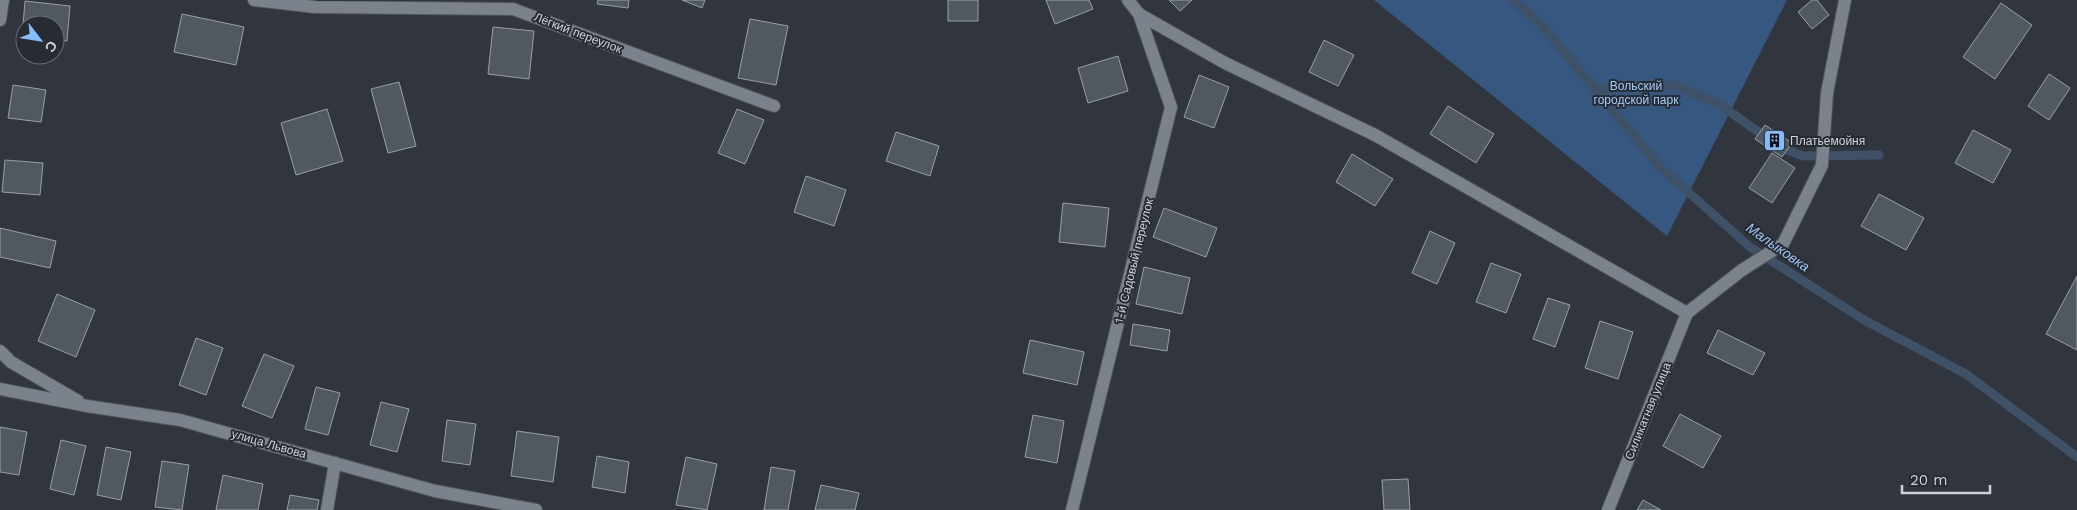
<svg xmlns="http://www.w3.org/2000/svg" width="2077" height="510" font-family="'Work Sans',sans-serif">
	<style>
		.green { fill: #36577f }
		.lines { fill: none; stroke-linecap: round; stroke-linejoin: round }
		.stream { stroke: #3e5167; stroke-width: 9 }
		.building { fill: #515860; stroke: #989fa8 }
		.service-casing { stroke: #4f5459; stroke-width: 14 }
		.minor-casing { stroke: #4f5459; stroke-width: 14 }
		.service { stroke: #7b828b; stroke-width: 12 }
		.minor { stroke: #7b828b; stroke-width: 12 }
		.labels { text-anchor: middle; stroke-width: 4; stroke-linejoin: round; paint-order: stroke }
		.street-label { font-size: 12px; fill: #ced2d6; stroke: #272c33 }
		.park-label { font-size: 12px; fill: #a2ccfe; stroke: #272c33 }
		.poi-label { font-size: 12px; fill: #ced2d6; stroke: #272c33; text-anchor: start }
		.water-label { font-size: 14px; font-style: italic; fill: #9bc4f6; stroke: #272c33 }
	</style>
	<rect width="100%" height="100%" fill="#31363e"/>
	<polygon class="green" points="1374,0 1787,0 1667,236"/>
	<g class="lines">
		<g class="stream">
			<polyline points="1513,0 1543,27 1660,167 1750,247 1864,320 1966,374 2077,457"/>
			<polyline points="1594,89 1674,85 1719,104 1760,133"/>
			<polyline points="1787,150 1803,156 1879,155"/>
		</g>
	</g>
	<g class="building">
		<polygon points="598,0 629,0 628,8 597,4"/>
		<polygon points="682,0 705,0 702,8"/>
		<rect x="948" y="0" width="30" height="21"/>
		<polygon points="1046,0 1089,0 1093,9 1055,24"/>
		<polygon points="1169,0 1192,0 1180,11"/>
		<polygon points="1812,0 1817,0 1829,15 1812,29 1798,12"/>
		<polygon points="25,1 70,6 67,41 55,40 55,25 25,25 25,37 22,37"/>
		<polygon points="2001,3 2032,25 1995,79 1963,57"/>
		<polygon points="182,14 244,27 236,65 174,52"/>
		<polygon points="750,19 788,26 776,85 738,78"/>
		<polygon points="493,27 534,31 529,79 488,74"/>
		<polygon points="1324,40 1354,55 1338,86 1309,72"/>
		<polygon points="1118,56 1128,91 1088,103 1078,68"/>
		<polygon points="2049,74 2070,88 2049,120 2028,106"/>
		<polygon points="1199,75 1229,87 1214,128 1184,117"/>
		<polygon points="399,82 416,146 388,153 371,89"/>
		<polygon points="13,85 46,90 41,122 8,118"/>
		<polygon points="1448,106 1494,134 1476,163 1430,134"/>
		<polygon points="327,109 343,161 296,175 281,123"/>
		<polygon points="737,109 764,120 745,164 718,153"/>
		<polygon points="1765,125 1792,143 1782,157 1755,139"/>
		<polygon points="1973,130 2011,150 1993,183 1955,163"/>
		<polygon points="896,132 939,146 930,176 886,161"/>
		<polygon points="1772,153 1795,168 1772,203 1749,188"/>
		<polygon points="1352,154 1393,179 1375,206 1336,182"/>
		<polygon points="5,160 43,163 40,195 2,192"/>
		<polygon points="806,176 846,190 834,226 794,212"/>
		<polygon points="1879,194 1924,218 1906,250 1861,226"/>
		<polygon points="1063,203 1109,208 1105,247 1059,242"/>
		<polygon points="1164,208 1217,228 1206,257 1153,237"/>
		<polygon points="0,228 56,241 50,268 0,257"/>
		<polygon points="1430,231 1455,243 1437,284 1412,273"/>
		<polygon points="1491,263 1521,274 1506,313 1476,302"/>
		<polygon points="1144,267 1190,278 1182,314 1136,304"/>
		<polygon points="2077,276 2077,350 2046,334"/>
		<polygon points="57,294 95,310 76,357 38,341"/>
		<polygon points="1548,298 1570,305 1555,347 1533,339"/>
		<polygon points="1600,321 1633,332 1618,379 1585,368"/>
		<polygon points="1133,324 1170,330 1167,351 1130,345"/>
		<polygon points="1718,330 1765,353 1753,375 1707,353"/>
		<polygon points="196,338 223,348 206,395 179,385"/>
		<polygon points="1030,340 1084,352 1077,385 1023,373"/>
		<polygon points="264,354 294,366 272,418 242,406"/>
		<polygon points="316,387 340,393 328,435 305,429"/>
		<polygon points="381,402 409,409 397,452 370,445"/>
		<polygon points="1680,414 1721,436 1703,468 1663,446"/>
		<polygon points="1033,415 1064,421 1057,463 1025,457"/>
		<polygon points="447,420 476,424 470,465 442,461"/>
		<polygon points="0,427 27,432 19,475 0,472"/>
		<polygon points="517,431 559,437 553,482 511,476"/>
		<polygon points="61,440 86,446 74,495 50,489"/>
		<polygon points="106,447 131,452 121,500 97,495"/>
		<polygon points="597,456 629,462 625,493 592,487"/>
		<polygon points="686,457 717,464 707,510 676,505"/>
		<polygon points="162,461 189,465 182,510 155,507"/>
		<polygon points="771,467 795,471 788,510 764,510"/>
		<polygon points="223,475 263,484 258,510 216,510"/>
		<polygon points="1408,479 1410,510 1384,510 1382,480"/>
		<polygon points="821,485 859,493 855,510 815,510"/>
		<polygon points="290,495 319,500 317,510 287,510"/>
		<polygon points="1643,500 1661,510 1637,510"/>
	</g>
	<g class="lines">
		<defs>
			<polyline id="service" points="1687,313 1742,270 1783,244 1822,165 1827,93 1845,0"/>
			<g id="minor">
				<polyline points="254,0 315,7 513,9 774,106"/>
				<polyline points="1139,14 1225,63 1375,135 1687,313 1608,510"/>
				<polyline points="0,20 3,0"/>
				<polyline points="0,351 11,362 78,401"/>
				<polyline points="0,389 87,406 180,420 435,491 536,510"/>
				<polyline points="327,510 335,463"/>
				<polyline points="1072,510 1171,107 1139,14 1128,0"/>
			</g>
		</defs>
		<use href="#service" class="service-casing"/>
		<use href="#minor" class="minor-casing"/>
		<use href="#service" class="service"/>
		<use href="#minor" class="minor"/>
	</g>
	<defs>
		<symbol id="building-square" viewBox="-11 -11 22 22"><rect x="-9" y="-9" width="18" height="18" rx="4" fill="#86bbfb" stroke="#272c33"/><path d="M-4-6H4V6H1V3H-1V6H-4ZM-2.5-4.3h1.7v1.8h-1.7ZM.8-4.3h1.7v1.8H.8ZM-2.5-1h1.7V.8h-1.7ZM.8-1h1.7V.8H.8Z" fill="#111"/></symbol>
	</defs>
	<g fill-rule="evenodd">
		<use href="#building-square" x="1762" y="128" width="25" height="25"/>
	</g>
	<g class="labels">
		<g class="street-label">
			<text transform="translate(578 33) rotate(21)" y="4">Лёгкий переулок</text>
			<text transform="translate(1134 261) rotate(-76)" y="4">1-й Садовый переулок</text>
			<text transform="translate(1648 411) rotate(-68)" y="4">Силикатная улица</text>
			<text transform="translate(269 444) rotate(16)" y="4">улица Львова</text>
		</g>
		<g class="park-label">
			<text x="1636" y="90">Вольский<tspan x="1636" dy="14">городской парк</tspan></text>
		</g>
		<g class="poi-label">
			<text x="1790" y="145">Платьемойня</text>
		</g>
		<g class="water-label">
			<text transform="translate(1778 247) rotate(35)" y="5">Малыковка</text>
		</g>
	</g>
	<g transform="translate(40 40) rotate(121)"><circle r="24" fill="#272c33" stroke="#6a6e74"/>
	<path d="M0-4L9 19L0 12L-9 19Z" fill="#86bbfb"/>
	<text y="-8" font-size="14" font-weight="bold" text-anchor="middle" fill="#ced2d6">С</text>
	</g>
	<path d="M1902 485v8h88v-8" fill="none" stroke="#ced2d6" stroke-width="2.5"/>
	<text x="1910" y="485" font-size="15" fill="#ced2d6" stroke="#272c33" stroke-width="4" paint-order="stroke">20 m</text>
</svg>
